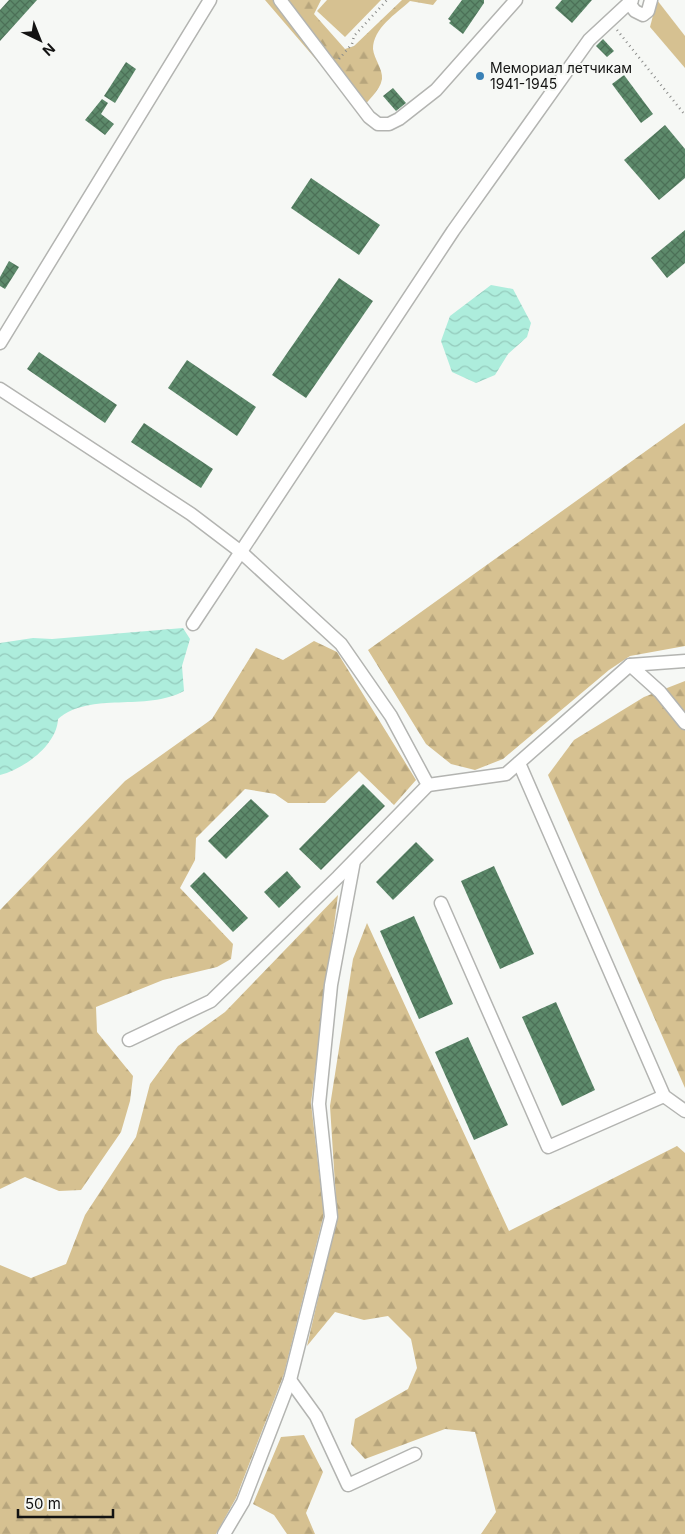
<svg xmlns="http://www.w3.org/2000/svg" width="685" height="1534" font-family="Inter,sans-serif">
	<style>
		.green { fill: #d6c191 }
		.forest { fill: url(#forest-firs) }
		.water { fill: url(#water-waves) }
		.building { fill: url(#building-cross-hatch) }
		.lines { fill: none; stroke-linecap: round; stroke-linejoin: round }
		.minor-casing { stroke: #b3b4b1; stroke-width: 15 }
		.path { stroke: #8b8c8a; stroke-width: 2.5; stroke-dasharray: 1 4; stroke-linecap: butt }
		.minor { stroke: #fff; stroke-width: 12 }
		.poi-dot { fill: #3981b6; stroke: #f6f8f5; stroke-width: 2 }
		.labels { text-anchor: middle; stroke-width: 4.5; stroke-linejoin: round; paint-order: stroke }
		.poi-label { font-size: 14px; fill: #131312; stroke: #f6f8f5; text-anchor: start }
	</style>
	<defs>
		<pattern id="forest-firs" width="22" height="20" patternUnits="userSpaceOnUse" patternTransform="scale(1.25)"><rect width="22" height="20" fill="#d6c191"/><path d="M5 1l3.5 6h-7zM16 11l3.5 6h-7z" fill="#b7a57c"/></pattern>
		<pattern id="water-waves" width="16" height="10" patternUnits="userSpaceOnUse" patternTransform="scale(1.25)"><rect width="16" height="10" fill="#adeddc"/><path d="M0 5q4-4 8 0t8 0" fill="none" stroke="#94cabc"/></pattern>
		<pattern id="building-cross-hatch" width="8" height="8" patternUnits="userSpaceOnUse" patternTransform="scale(1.25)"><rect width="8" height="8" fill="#5d8a6b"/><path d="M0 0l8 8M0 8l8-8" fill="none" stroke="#4c7057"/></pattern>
	</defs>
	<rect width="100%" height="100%" fill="#f6f8f5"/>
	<g class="green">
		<polygon points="327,0 381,0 345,37 317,11"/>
		<polygon points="657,0 685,36 685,68 650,27"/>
	</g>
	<g class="forest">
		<path d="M 265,0 L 321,0 L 314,14 L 345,49 L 354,46 L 402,0 L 437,0 L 433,5 L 410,1 C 396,14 373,28 373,49 C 374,59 383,69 382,79 C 380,92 366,100 361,112 Z"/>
		<polygon points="685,423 685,646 630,656 609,670 503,759 475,770 451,764 426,744 368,650"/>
		<polygon points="314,641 337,652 416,780 394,805 359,771 325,803 288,803 275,794 245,789 196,838 195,860 180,888 233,944 231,959 217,967 163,980 96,1007 97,1032 133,1076 130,1101 121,1132 81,1190 59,1191 25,1177 0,1189 0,910 125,781 212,719 256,648 283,660"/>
		<polygon points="685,681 685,1088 548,775 574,740 644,697"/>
		<polygon points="338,895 311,1103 324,1214 284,1374 236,1498 216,1534 0,1534 0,1265 31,1278 66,1264 85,1215 136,1137 150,1084 178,1046 225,1012"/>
		<polygon points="367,923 509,1231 677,1146 685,1153 685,1534 481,1534 496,1512 475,1432 445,1429 365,1459 351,1444 355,1419 408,1389 417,1368 411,1339 388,1316 364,1320 335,1312 307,1346 337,1216 330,1106 353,959"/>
		<polygon points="304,1435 323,1472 306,1513 315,1534 287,1534 274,1515 253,1504 281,1437"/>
	</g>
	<g class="water">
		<polygon points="491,285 513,289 531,323 527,337 508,354 495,375 476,383 452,372 441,341 450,316"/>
		<path d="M 183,628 L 190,639 L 182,666 L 184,691 C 146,712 91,691 58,719 C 57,745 24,769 0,775 L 0,643 L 33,638 L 52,639 Z"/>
	</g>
	<g class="building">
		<polygon points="9,0 37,0 0,41 0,10"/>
		<polygon points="462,0 484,0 484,3 463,34 449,23 451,21 448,19"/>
		<polygon points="562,0 592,0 572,23 555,8"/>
		<polygon points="603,39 614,51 607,57 596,46"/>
		<polygon points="126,62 136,69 115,103 104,96"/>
		<polygon points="624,75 653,114 641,123 612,84"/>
		<polygon points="393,88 406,103 396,111 383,96"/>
		<polygon points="102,99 108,103 101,114 114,124 105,135 85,120"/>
		<polygon points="665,125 685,149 685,178 659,200 624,160"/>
		<polygon points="311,178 380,225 359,255 291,208"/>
		<polygon points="685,230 685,263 667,278 651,258"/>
		<polygon points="9,261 19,267 5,289 0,286 0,277"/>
		<polygon points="339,278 373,301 306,398 272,375"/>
		<polygon points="39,352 117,405 105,423 27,369"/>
		<polygon points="187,360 256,407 237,436 168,388"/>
		<polygon points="144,423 213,469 201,488 131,442"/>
		<polygon points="363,784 385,806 321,870 299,849"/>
		<polygon points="251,799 269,816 226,859 208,841"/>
		<polygon points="416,842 434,860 393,900 376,882"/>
		<polygon points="494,866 534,954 500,969 461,881"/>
		<polygon points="287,871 301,887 279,908 264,892"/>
		<polygon points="204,872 248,918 233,932 190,886"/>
		<polygon points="414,916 453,1004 419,1019 380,931"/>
		<polygon points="556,1002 595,1090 562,1106 522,1017"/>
		<polygon points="468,1037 508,1125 474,1140 435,1052"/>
	</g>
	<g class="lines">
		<defs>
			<g id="minor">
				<polyline points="280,0 369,117 378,124 389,124 399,119 436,90 516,0"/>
				<polyline points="629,3 635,11 643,15 648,11 651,0"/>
				<polyline points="0,343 210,0"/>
				<polyline points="0,389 191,514 241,552 341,644 391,716 428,785 338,877 211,1001 129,1040"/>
				<polyline points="193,624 453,231 589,40 632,0"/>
				<polyline points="630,665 685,661"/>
				<polyline points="519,763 664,1096 685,1111"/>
				<polyline points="428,785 506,774 630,665 660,692 685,723"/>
				<polyline points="441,903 548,1147 664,1096"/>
				<polyline points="290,1380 316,1416 348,1485 415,1454"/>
				<polyline points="224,1534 243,1502 290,1380 331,1217 319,1104 331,985 354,861"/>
			</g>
		</defs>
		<use href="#minor" class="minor-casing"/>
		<g class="path">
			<polyline points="617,30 685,115"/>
			<polyline points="339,59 352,44 354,36 387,0"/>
		</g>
		<use href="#minor" class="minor"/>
	</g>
	<circle class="poi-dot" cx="480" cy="76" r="5"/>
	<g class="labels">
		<g class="poi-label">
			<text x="490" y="73">Мемориал летчикам<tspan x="490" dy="16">1941-1945</tspan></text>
		</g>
	</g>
	<g transform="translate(40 40) rotate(137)" stroke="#f6f8f5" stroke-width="4" paint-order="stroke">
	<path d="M0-4L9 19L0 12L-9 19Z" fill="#131312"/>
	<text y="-8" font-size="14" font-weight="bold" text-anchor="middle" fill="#131312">N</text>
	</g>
	<path d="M18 1509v8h95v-8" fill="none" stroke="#131312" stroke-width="2.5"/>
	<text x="25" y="1509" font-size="15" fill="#131312" stroke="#f6f8f5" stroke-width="4" paint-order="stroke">50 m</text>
</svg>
